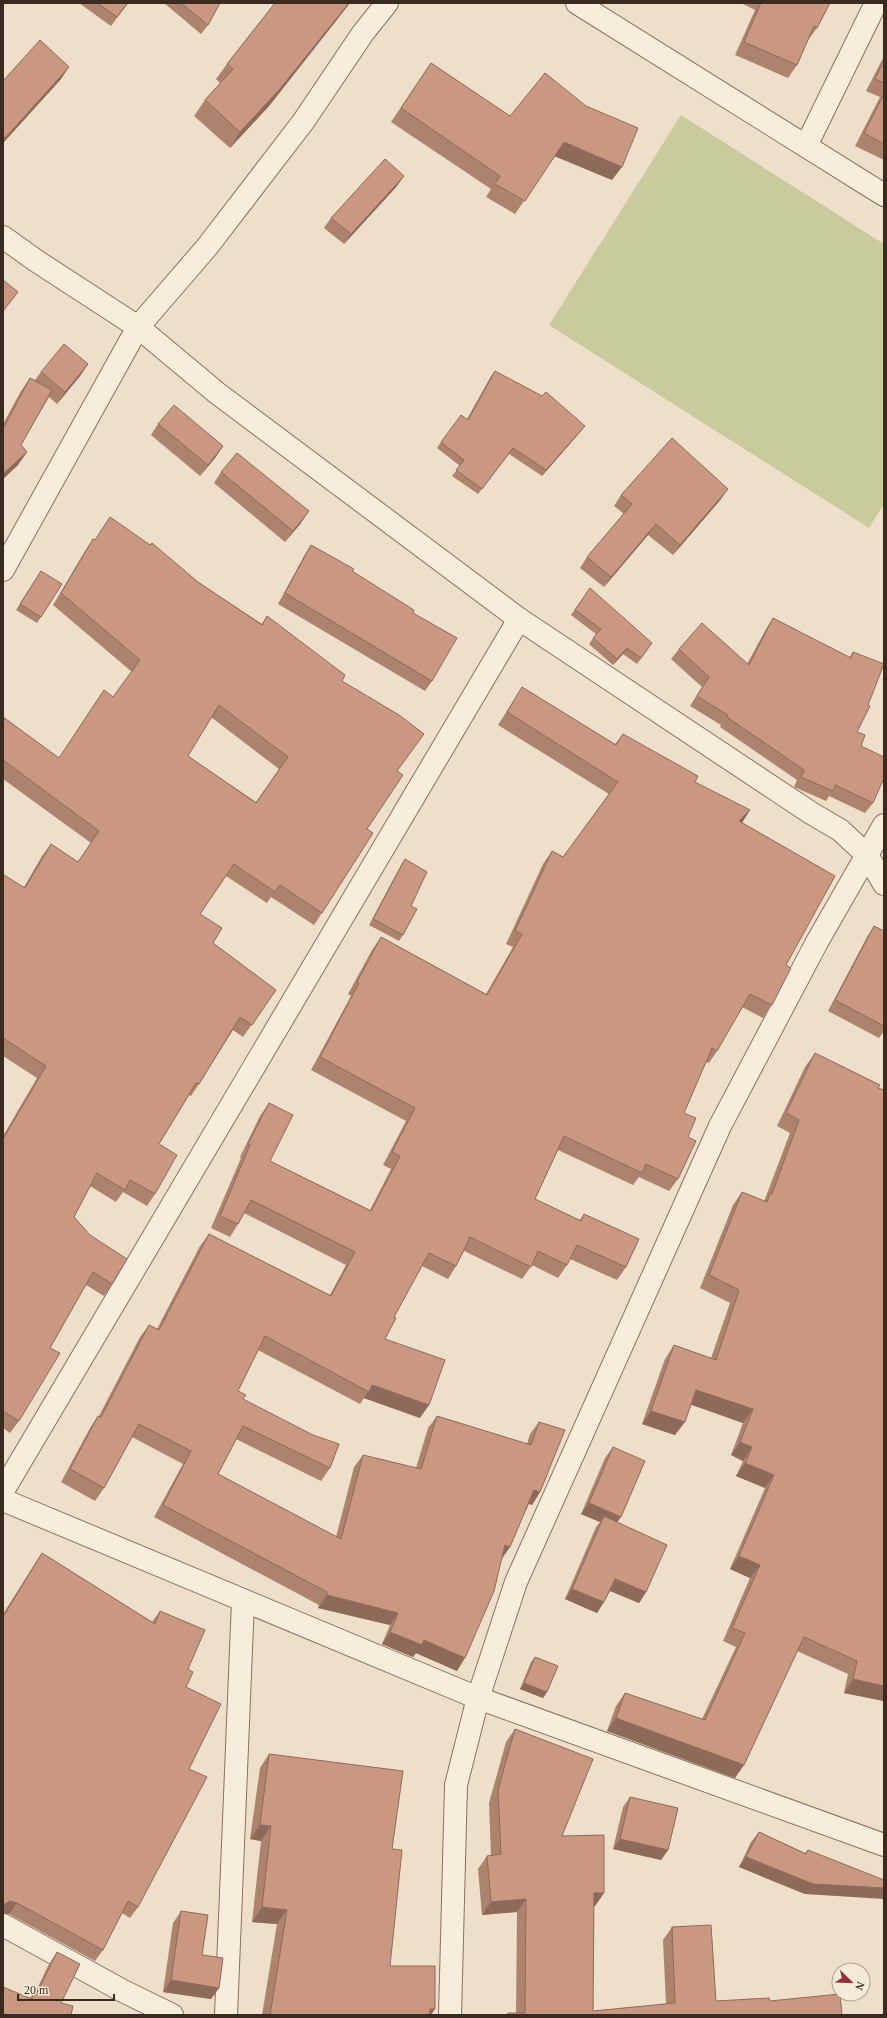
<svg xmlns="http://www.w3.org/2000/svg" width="887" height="2018" font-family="Georgia,serif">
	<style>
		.green { fill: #cacb9d }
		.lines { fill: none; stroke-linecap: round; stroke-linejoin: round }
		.street-casing { stroke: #89715e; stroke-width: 24 }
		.street { stroke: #f8eddc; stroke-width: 22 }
		.wall { fill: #ae836e; fill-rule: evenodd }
		.shaded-wall { fill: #8d6a5a }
		.building { fill: #ca9880; stroke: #8d6a5a; fill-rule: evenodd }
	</style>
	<rect width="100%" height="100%" fill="#eddfc9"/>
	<polygon class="green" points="681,115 884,244 884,504 869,528 549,325"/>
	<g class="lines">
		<defs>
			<g id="street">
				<polyline points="577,3 884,195"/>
				<polyline points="806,146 876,3"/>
				<polyline points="3,237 35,260 138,327 217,393 519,619 811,813 840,830 867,855 884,884"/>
				<polyline points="3,570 138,327 207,247 303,122 363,33 387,3"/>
				<polyline points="3,1491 519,619"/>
				<polyline points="3,1500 478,1698 884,1845"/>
				<polyline points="3,1925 123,1991 172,2015"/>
				<polyline points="226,2015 243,1601"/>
				<polyline points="450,2015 456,1785 478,1698 516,1582 720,1126 817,942 884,825"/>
			</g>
		</defs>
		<use href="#street" class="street-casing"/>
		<use href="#street" class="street"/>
	</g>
	<g class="wall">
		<polygon points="79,3 128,3 111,26"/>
		<polygon points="164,3 220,3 208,25 201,34"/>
		<polygon points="275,3 350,3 269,106 230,148 194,116 205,100 220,83 216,79 227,64"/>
		<polygon points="741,3 830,3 817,28 808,40 797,65 788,78 735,55 755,10"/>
		<polygon points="884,57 884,160 855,146 880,97 866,91 882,60"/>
		<polygon points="431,63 510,116 612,180 555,156 515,214 486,197 491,189 391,122"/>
		<polygon points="61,79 3,143 3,81"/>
		<polygon points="397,186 344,244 324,228 331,218"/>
		<polygon points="88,364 80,376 57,404 49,397 21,445 27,452 18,465 3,479 3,424 21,391 30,378 35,380 41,372"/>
		<polygon points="495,371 581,431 542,476 509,454 478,494 452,476 460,466 437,448 441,442 467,419 491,376"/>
		<polygon points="158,424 223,446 215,458 200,476 151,435"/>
		<polygon points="221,472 301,523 285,542 214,483"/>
		<polygon points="621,495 721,499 673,555 648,535 604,587 580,568 587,557 624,514 614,506"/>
		<path d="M 93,539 L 198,582 L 262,624 L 267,616 L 342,681 L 397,771 L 367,829 L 322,913 L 314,925 L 271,897 L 267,903 L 226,876 L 200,914 L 213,943 L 276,990 L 243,1037 L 233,1030 L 199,1084 L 191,1096 L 189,1095 L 159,1144 L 155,1194 L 147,1206 L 123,1192 L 116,1202 L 90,1186 L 74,1217 L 112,1284 L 104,1296 L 86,1285 L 50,1348 L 19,1421 L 10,1433 L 3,1428 L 3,1136 L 37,1078 L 3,1056 L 3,877 L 24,887 L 42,856 L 51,844 L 78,862 L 91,843 L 3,779 L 3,717 L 59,758 L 104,690 L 113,697 L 132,672 L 53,605 L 85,551 ZM 211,717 L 279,769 L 256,802 L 188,756 Z"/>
		<polygon points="311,545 413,613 432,681 425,691 278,604 304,556"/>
		<polygon points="41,571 41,617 37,623 16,610"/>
		<polygon points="590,588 648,649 637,664 623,654 613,665 589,644 596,634 571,615"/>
		<polygon points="773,618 849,658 853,652 857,732 861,746 873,803 865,813 829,796 826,801 794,787 797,780 720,727 721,725 690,706 702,687 671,659 679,649 747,664 766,629"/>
		<polygon points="522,687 615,744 623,734 695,782 742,823 786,965 772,1005 763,1018 742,1007 717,1051 709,1063 706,1062 684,1113 688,1137 678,1179 669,1191 639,1177 633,1185 558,1150 535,1199 580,1220 584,1214 626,1267 617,1280 570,1259 567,1265 558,1278 532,1265 522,1279 464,1251 456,1266 448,1279 422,1266 394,1317 385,1339 420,1418 364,1398 360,1404 258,1350 238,1391 243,1399 330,1468 321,1481 236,1439 218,1474 336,1537 354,1467 363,1455 416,1468 428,1428 437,1416 527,1444 530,1434 539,1422 540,1492 532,1505 529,1504 501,1560 457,1671 416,1653 413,1657 382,1644 390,1625 318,1608 319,1605 154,1517 183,1464 132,1437 104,1488 95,1501 61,1482 90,1428 98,1416 99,1416 140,1337 149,1325 157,1329 200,1246 209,1234 330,1295 346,1265 244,1213 238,1224 230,1237 211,1228 241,1158 240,1157 260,1116 269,1103 270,1161 370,1210 391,1169 383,1165 406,1121 311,1070 351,996 348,994 372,950 381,937 486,994 513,947 506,944 543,864 552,851 563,857 609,794 498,725 514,700"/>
		<polygon points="405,859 411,906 403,935 399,941 369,925 401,865"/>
		<polygon points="874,926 884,931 884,1031 879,1038 828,1011 867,937"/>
		<polygon points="815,1053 878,1088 883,1266 884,1701 844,1693 848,1674 797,1651 735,1778 607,1731 616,1706 625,1693 702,1719 736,1647 723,1641 750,1578 730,1569 765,1488 736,1476 743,1461 731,1455 743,1423 691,1404 675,1435 642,1424 665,1359 674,1345 711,1358 730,1303 700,1288 733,1205 742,1192 764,1201 765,1199 790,1133 777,1126 805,1067"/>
		<polygon points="613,1447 617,1522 646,1592 639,1603 610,1591 597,1613 565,1599 596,1527 600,1522 581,1514 605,1458"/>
		<polygon points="42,1553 152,1622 160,1611 188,1669 186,1687 189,1769 138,1907 130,1918 122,1913 103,1950 95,1961 9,1914 3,1913 3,1614 34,1565"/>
		<polygon points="535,1657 547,1692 543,1698 520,1689 531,1662"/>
		<polygon points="515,1729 562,1836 604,1893 595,1906 594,1906 593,2011 666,2004 663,1940 672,1927 716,2001 770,2001 842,2015 507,2015 508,2013 516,2013 517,1912 482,1915 478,1869 487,1856 491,1855 489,1803 506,1742"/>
		<polygon points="269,1754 392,1849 390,1966 431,2015 262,2015 277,1924 252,1922 261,1841 250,1839 260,1768"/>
		<polygon points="630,1797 668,1850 661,1860 613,1849 623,1807"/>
		<polygon points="759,1832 805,1853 808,1850 805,1894 739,1867 751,1842"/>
		<polygon points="181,1911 202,1955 219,1988 211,1999 163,1992 173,1923"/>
		<polygon points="57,1952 61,2003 71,2015 30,1998 33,1994 34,1995 49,1964"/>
	</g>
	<g class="shaded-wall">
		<polygon points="349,3 350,3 269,106 230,148 240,132"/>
		<polygon points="69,67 61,79 3,143 3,141 5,138"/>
		<polygon points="564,142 622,167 612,180 554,156"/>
		<polygon points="404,176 397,186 344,244 351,234"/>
		<polygon points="88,364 80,376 57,404 65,392"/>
		<polygon points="585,426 581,431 542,476 546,470"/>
		<polygon points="223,446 215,458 200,476 208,465"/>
		<polygon points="27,452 18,465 3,479 3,474"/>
		<polygon points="728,489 721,499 673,555 680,545"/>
		<polygon points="309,511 301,523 285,542 293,531"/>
		<polygon points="656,524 648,535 604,587 611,577"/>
		<polygon points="627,648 623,654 613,665 617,659"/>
		<polygon points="750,810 742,823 739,821"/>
		<polygon points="372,1385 429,1405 420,1418 364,1398"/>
		<polygon points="696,1390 753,1409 743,1423 686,1403"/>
		<polygon points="651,1411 685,1422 675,1435 642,1424"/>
		<polygon points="740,1442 752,1447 743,1461 731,1455"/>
		<polygon points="745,1463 774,1475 765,1488 736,1476"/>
		<polygon points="534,1490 540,1492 532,1505 526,1502"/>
		<polygon points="589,1503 621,1517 613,1528 604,1516 600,1522 581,1514"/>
		<polygon points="505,1545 510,1547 501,1560"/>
		<polygon points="739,1556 760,1565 750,1578 730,1569"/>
		<polygon points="615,1579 646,1592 639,1603 608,1590"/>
		<polygon points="572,1589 604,1602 597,1613 565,1599"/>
		<polygon points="327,1595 398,1613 390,1625 318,1608"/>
		<polygon points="390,1632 424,1640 465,1658 457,1671 416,1653 413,1657 382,1644"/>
		<polygon points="853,1679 884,1686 884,1701 844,1693"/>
		<polygon points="524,1683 547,1692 543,1698 520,1689"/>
		<polygon points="616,1718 744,1765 735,1778 607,1731"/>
		<polygon points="260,1825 271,1826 261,1841 250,1839"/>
		<polygon points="620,1839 668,1850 661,1860 613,1849"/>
		<polygon points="746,1857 884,1888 884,1899 805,1894 739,1867"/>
		<polygon points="594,1893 604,1893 595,1906 585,1906"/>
		<polygon points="526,1899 517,1912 482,1915 491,1902"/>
		<polygon points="10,1901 17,1903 9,1914 3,1913 3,1905"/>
		<polygon points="262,1907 287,1910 277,1924 252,1922"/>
		<polygon points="171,1980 219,1988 211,1999 163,1992"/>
		<polygon points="430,2009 435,2009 431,2015 426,2015"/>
	</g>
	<g class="building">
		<polygon points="97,3 128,3 117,17"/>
		<polygon points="181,3 220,3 208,25"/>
		<polygon points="275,3 349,3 279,90 240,132 205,100 233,69 227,64"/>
		<polygon points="761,3 830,3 817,28 814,26 797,65 744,42"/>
		<polygon points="40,40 69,67 5,138 3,136 3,81"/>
		<polygon points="884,60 884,83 875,79"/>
		<polygon points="431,63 510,116 545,73 586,106 638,128 622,167 564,142 525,201 495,184 500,176 401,108"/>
		<polygon points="884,94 884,144 864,133"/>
		<polygon points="385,159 404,176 351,234 331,218"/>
		<polygon points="3,280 18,292 3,311"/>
		<polygon points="64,344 88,364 65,392 41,372"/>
		<polygon points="495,371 542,396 546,392 585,426 546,470 513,448 482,489 456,470 464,460 441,442 461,415 468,420"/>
		<polygon points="30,378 52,390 21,445 27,452 3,474 3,426 4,427"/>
		<polygon points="174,405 223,446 208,465 158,424"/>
		<polygon points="672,438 728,489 680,545 656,524 611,577 587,557 632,504 621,495"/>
		<polygon points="237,453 309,511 293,531 221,472"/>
		<path d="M 110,517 L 150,545 L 152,543 L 198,582 L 262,625 L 267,616 L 345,675 L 342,681 L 399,715 L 424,734 L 397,771 L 403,775 L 367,829 L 373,833 L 322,913 L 280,885 L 275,892 L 234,864 L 200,914 L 222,928 L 213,943 L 276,990 L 252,1025 L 240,1017 L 199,1084 L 196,1083 L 159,1144 L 177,1155 L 155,1194 L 130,1180 L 125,1190 L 97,1173 L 74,1217 L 90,1235 L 127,1259 L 112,1284 L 93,1272 L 50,1348 L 60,1353 L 19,1421 L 3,1411 L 3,1139 L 46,1066 L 3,1038 L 3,877 L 4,875 L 25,888 L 51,844 L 78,862 L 99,831 L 3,760 L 3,717 L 59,758 L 104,690 L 113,697 L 140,660 L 61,593 L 93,539 L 95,540 ZM 219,705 L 288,757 L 256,803 L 188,756 Z"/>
		<polygon points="311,545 354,569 352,571 414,610 413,613 457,638 432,681 285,593"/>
		<polygon points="41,571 62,584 41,617 20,604"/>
		<polygon points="590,588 652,643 641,658 627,648 617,659 593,638 601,629 575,610"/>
		<polygon points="773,618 851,658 853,652 884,664 868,705 870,706 857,732 865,735 861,746 884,757 884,778 873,803 835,785 833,791 801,777 804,770 727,717 728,715 697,696 709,677 679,649 702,623 749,665"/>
		<polygon points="522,687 616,745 623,734 698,776 695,782 750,810 739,821 835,876 786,965 791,968 772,1005 750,994 717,1051 712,1048 684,1113 696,1118 688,1137 696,1141 678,1179 646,1164 642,1173 564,1136 535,1199 581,1221 584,1214 639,1239 626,1267 577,1245 567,1265 538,1251 531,1267 470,1237 456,1266 429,1253 394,1317 396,1318 385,1339 445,1360 429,1405 372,1385 369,1392 265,1336 238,1391 246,1395 243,1399 313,1435 339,1444 330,1468 243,1426 218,1474 341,1539 363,1455 421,1469 437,1416 531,1445 539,1422 565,1430 540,1492 534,1490 510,1547 505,1545 494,1591 465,1658 424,1640 422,1645 390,1632 398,1613 327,1595 327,1592 163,1505 191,1451 139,1424 104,1488 70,1469 98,1416 101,1417 149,1325 159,1330 209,1234 331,1296 355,1252 251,1200 238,1224 220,1216 250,1145 248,1144 269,1103 293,1115 270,1161 371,1211 400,1156 392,1152 415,1108 320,1057 359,983 357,982 381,937 487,995 522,934 515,931 552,851 563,857 618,782 507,712"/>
		<polygon points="405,859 427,872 411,906 417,909 403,935 373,919"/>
		<polygon points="874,926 884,931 884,1026 835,1000"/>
		<polygon points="815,1053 880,1085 878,1088 884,1090 884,1263 883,1266 884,1266 884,1686 853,1679 857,1661 804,1637 744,1765 616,1718 625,1693 705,1720 745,1633 732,1628 760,1565 739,1556 774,1475 745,1463 752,1447 740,1442 753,1409 696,1390 685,1422 651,1411 674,1345 716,1360 739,1290 709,1275 742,1192 767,1202 770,1193 772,1194 799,1120 786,1113"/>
		<polygon points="613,1447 645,1461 621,1517 589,1503"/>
		<polygon points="604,1516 667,1545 646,1592 615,1579 604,1602 572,1589"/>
		<polygon points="42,1553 155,1624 160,1611 205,1630 188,1669 193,1672 186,1687 221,1704 189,1769 207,1777 138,1907 128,1901 103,1950 17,1903 10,1901 3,1905 3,1617"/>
		<polygon points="535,1657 558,1666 547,1692 524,1683"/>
		<polygon points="515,1729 593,1759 562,1836 604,1835 604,1893 594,1893 593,2011 675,2003 672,1927 711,1925 716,2001 769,1998 770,2001 840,1994 842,2015 508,2015 508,2013 525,2013 526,1899 491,1902 487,1856 501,1854 498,1790"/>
		<polygon points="269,1754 403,1771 392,1849 402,1850 390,1966 435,1966 435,2009 430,2009 429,2015 270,2015 287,1910 262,1907 271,1826 260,1825"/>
		<polygon points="630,1797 678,1808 668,1850 620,1839"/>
		<polygon points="759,1832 806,1854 808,1850 884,1880 884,1888 813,1884 746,1857"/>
		<polygon points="181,1911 208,1915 202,1955 223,1958 219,1988 171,1980"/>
		<polygon points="57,1952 80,1964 61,2003 73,2006 71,2015 3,2015 3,1987 32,1999 33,1994 36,1995"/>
	</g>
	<rect width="887" height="2018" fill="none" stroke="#3a2b21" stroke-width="8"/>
	<g transform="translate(851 1982) rotate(113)"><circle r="19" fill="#f5ead8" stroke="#aa9e8f"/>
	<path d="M0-3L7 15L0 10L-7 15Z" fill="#96303a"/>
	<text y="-6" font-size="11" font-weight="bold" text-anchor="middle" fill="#3a2b21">N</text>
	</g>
	<path d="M18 1994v6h96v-6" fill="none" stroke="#3a2b21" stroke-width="2"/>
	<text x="24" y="1994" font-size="12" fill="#3a2b21" stroke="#f5ead8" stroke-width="3" paint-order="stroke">20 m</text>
</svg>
